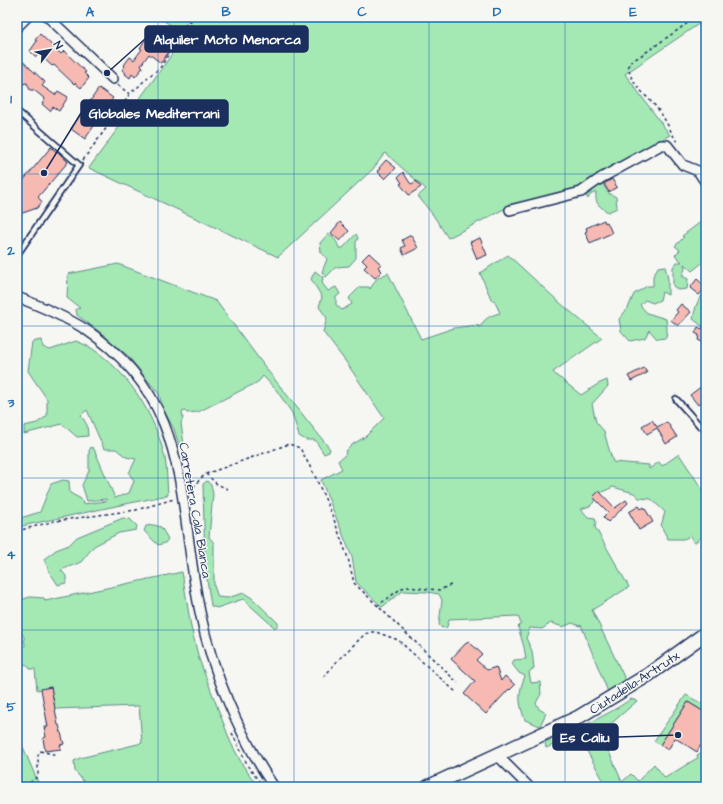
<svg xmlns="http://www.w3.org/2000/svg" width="723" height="804" font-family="'Architects Daughter',sans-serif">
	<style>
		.green { fill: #a4e8b4; stroke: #608c89 }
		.building { fill: #f6bab2; stroke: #1b2f5e }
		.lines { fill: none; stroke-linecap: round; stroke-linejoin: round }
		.lane-casing { stroke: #1b2f5e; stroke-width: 8 }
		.street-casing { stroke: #1b2f5e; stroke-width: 12 }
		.secondary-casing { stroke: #1b2f5e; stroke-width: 16 }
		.path { stroke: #1b2f5e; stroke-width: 1.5; stroke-dasharray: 3 3; stroke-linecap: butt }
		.lane { stroke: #f6f6f2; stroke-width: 4.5 }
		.street { stroke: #f6f6f2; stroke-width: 9 }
		.secondary { stroke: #f6f6f2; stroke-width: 13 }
		.grid { fill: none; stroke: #1f6fb2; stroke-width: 1; stroke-opacity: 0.55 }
		.labels { text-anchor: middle; stroke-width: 3; stroke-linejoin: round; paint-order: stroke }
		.street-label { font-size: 13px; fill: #1b2f5e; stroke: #f6f6f2 }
		.leader { fill: none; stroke: #1b2f5e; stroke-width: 1.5 }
		.callout-dot { fill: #1b2f5e; stroke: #f6f6f2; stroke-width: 1.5 }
		.callout { fill: #1b2f5e; stroke: #1b2f5e; stroke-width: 1.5 }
		.callout-label { font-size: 14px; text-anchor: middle; font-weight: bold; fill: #fff }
		.neatline { fill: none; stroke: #1f6fb2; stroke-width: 1.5 }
		.grid-label { font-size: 13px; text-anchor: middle; font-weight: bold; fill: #1f6fb2 }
	</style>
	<rect width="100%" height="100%" fill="#f6f6f2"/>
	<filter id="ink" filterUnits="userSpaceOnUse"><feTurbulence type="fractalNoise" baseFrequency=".025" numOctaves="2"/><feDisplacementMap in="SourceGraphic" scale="8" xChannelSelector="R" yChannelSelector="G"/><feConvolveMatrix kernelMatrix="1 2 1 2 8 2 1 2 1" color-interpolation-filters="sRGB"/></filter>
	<g filter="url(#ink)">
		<g class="green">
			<polygon points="163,17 192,17 180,31 161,19"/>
			<polygon points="194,17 706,17 706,19 625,74 670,135 607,170 577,188 527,201 515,206 508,204 506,208 448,238 433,215 418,196 426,189 385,153 373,169 278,257 89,168 170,57"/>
			<path d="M 595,184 L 603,184 L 608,193 L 616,197 L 617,208 L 608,212 C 598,206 595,203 596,192 L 590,195 L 588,199 L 586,196 L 587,190 Z"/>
			<polygon points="706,218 706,260 692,271 684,264 685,269 682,276 688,279 687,289 678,290 673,286 673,267 677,262 682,262 675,255 680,250 675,246 684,237 682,236"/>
			<path d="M 328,234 C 334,237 337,241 339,248 L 343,248 L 356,234 L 358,238 L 356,242 L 356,258 L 349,266 L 336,267 L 326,277 L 322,272 L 327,259 L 321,252 L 320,243 Z"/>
			<path d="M 508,255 L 559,302 L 602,338 L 553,372 L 559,378 L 560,378 L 581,395 L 598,384 L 607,380 L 608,386 L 592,404 L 596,422 L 604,431 L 608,446 L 613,462 L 649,465 L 649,469 L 659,462 L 662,466 L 679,454 L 706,495 L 706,534 L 694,543 L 690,536 L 684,539 L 668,539 L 661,526 L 665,512 L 651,499 L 639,498 L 634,493 L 613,487 L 600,493 L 596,500 L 590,506 L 581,509 L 588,517 L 595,518 L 596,522 L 595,527 L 629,587 L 592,610 L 626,681 L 608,692 L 581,625 L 580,626 L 572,623 L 563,627 L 551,623 L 542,629 L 530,628 L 526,638 L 532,651 L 534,668 L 529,672 L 531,683 L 540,682 L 541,694 L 536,703 L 539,709 L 546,713 L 540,726 L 525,720 C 518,702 518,693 525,676 L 519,673 L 512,664 L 514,660 L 526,659 L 524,647 L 518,627 L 521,624 L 518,616 L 449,619 L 447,627 L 442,628 L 439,625 L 442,600 L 439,594 L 427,592 L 403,591 L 382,607 L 356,582 L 352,557 L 321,480 L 342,469 L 338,461 L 346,454 L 345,452 L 353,444 L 365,437 L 384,418 L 346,362 L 323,332 L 327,318 L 319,307 L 322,297 L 311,279 L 315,271 L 323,277 L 322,283 L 328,291 L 336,287 L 340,294 L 336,297 L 336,305 L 342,310 L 352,304 L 349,298 L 360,287 L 369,287 L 370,289 L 377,278 L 388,273 L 421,339 L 454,328 L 478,325 L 478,327 L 481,326 C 484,318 492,315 500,313 L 494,300 L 492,301 L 480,273 Z"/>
			<polygon points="118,264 216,301 268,371 330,449 329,452 324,454 315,440 306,440 299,436 292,413 277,391 263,376 259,381 256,383 198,412 187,413 185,411 182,412 183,418 181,423 184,445 179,445 174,429 163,409 159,394 128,356 96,329 77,315 76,309 80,308 67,298 68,274"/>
			<polygon points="665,266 668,279 668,295 662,292 660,300 653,303 645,300 640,305 647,313 666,319 667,329 666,338 657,339 649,330 645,338 630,341 621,331 619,319 628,308 634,294 647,286 653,286 653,276 658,267"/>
			<path d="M 706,292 L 706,329 L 693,319 C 695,309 697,298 706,292 Z"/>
			<path d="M 41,340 L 43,347 L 50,350 L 76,341 C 83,344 91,347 97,352 C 131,376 156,418 165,458 C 167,470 167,483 168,495 L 17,527 L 17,519 L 40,512 L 51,484 L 63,480 L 69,481 L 70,493 L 81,499 L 83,504 L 107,501 L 106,499 L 87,501 L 82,485 L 89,471 L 89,451 L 91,447 L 94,449 L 115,498 L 129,493 L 134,481 L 129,473 L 136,459 L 126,457 L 116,449 L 104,449 L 87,410 L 81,415 L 87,425 L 88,436 L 77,437 L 62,424 L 24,434 L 24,426 L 37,423 L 47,416 L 47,399 L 28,371 L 32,342 Z"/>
			<polygon points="207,481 211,485 213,494 209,537 214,543 214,586 218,597 227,598 244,593 252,598 278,623 278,625 275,628 243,599 217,608 211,606 205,566 203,484"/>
			<polygon points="123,518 130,519 137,526 136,530 119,533 94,546 81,562 61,570 66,576 66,583 58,585 49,571 44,559 56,550 69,545 77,537"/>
			<polygon points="154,525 161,527 168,539 165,543 158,545 144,531 146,526"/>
			<polygon points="182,572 191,627 199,659 231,743 242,764 258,787 88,787 75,771 74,761 80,758 142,743 139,706 55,709 51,687 37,690 35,669 30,669 27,665 17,661 17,653 25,646 24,637 18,627 17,601 30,597 44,598 45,601"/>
			<polygon points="686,695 706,706 706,713 688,702 660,745 654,741"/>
			<path d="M 631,699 L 637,701 L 597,736 L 610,754 L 622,782 L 631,774 L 638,781 L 654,764 L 665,778 L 694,760 L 698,758 L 697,755 L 702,752 L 706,755 L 706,787 L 607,787 L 583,744 L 567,739 L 546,748 L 545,742 C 577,729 603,718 631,699 Z"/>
			<polygon points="23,747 40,787 17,787 17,748"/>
		</g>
		<g class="building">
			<polygon points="154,25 169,36 175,28 182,33 161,63 149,54 141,65 143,67 135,77 132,74 130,78 125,74 126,73 122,70 125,66 124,65 130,57 134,60 142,49 140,48"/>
			<polygon points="40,34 61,54 64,51 86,72 84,73 89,78 81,88 75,83 74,84 54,65 52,66 39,54 36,57 30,51 37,41 35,40"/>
			<polygon points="17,56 45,82 42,86 55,95 58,91 68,97 59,111 53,107 50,111 42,104 45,99 34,90 30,90 27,83 22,84 20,76 17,77"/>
			<polygon points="99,88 113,98 85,139 71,129"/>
			<polygon points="51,147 56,152 57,151 68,162 38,197 42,202 37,208 17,215 17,188"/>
			<polygon points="386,160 396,168 385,179 377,171 380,169 379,168"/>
			<polygon points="403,172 410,183 412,184 416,181 421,187 409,195 400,184 402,183 398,177"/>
			<polygon points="612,179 617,187 609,192 604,184"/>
			<polygon points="604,220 605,223 607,222 612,233 590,243 585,232 587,231 586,228"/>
			<polygon points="340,222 349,231 340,241 331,233"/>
			<polygon points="411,235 418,248 404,255 401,248 405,246 402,240"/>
			<polygon points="480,238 487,255 477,259 470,242"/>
			<polygon points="369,253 381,264 378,267 382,271 375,278 364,268 367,265 362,260"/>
			<polygon points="697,279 706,287 699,295 690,288"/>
			<polygon points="681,304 691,312 678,326 671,320 678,312 676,310"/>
			<polygon points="706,320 706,344 698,340 699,335 695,333 698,327 702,329"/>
			<polygon points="644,368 647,373 631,381 628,376"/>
			<polygon points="702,386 706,392 706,398 698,405 690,395"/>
			<polygon points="652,420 657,427 667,422 677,437 666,444 657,428 647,434 642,426"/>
			<polygon points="599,491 615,508 626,500 628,503 608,522 603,517 608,512 593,497"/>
			<polygon points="639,506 641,509 644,507 653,522 639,530 629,512"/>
			<polygon points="468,641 482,654 476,660 487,670 496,667 501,681 505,676 515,685 510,690 509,689 486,714 464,694 475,681 451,659"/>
			<polygon points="51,687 58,725 59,725 64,744 60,745 61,749 45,751 43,738 46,737 44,727 48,727 41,689"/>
			<polygon points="688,702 706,713 706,750 700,746 697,752 675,738 668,750 660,745"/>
		</g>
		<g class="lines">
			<defs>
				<g id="lane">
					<polyline points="17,111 79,165 17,255"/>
					<polyline points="676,399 700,426 706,421"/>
				</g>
				<g id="street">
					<polyline points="48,17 113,79"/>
					<polyline points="17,27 27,17"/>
					<polyline points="510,210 581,192 601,178 661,145 667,145 683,165 698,171 706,183"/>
					<path d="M 17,297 C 40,306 64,316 85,329 C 193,400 177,502 200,612 C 212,672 240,737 274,787"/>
					<polyline points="497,755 529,787"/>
				</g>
				<polyline id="secondary" points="428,787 577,718 648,675 706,633"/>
			</defs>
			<use href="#lane" class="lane-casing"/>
			<use href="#street" class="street-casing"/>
			<use href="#secondary" class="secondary-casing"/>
			<g class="path">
				<polyline points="118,85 128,93 130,93 138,87 148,77 160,68 192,17"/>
				<path d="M 677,142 C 670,131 665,117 656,107 C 646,95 626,80 629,63 L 648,51 L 696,17"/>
				<polyline points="83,160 123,105 130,93"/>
				<polyline points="206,474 217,484 230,490"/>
				<polyline points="190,492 200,479 206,474 289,444 300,448 315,476 333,517 348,558 354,583 458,683"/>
				<polyline points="17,531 55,521 136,510 174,499"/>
				<polyline points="377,606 402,588 406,587 440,590 453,584"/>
				<polyline points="324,677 337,661 365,634 371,632 376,632 398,640 457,693"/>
				<polyline points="232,733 249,768 262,785"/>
				<polyline points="26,787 27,785 38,776 38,756 40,751 57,755"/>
			</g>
			<use href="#lane" class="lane"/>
			<use href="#street" class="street"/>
			<use href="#secondary" class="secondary"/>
		</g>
	</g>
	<path class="grid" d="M 158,17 L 158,787M 294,17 L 294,787M 429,17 L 429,787M 565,17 L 565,787M 17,174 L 706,174M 17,326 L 706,326M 17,478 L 706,478M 17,630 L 706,630"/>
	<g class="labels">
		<g class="street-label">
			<text transform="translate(196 510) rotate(80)" y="5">Carretera Cala Blanca</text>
			<text transform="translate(634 682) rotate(-33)" y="5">Ciutadella-Artrutx</text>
		</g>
	</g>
	<path class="leader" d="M107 73L145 39M44 173L81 113M678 735L618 737"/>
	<g class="callout-dot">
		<circle cx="107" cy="73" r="4"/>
		<circle cx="44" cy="173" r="4"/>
		<circle cx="678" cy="735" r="4"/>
	</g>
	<g class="callout">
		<rect x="145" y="26" width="163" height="26" rx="4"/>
		<rect x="81" y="100" width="147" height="26" rx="4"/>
		<rect x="553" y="724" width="65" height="26" rx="4"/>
	</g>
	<g class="callout-label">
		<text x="227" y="44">Alquiler Moto Menorca</text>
		<text x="154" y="118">Globales Mediterrani</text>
		<text x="585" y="742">Es Caliu</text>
	</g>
	<rect width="723" height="804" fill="none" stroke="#f6f6f2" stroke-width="44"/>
	<g transform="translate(50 50) rotate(59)" stroke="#f6f6f2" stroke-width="3" paint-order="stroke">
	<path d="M0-3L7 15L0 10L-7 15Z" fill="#1b2f5e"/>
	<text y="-6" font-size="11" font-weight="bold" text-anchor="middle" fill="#1b2f5e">N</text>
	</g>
	<rect x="22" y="22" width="679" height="760" class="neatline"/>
	<g class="grid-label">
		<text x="90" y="16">A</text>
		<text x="226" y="16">B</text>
		<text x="362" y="16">C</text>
		<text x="497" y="16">D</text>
		<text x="633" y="16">E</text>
		<text x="11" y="103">1</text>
		<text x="11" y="255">2</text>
		<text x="11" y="407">3</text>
		<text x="11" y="559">4</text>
		<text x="11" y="711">5</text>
	</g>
</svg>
